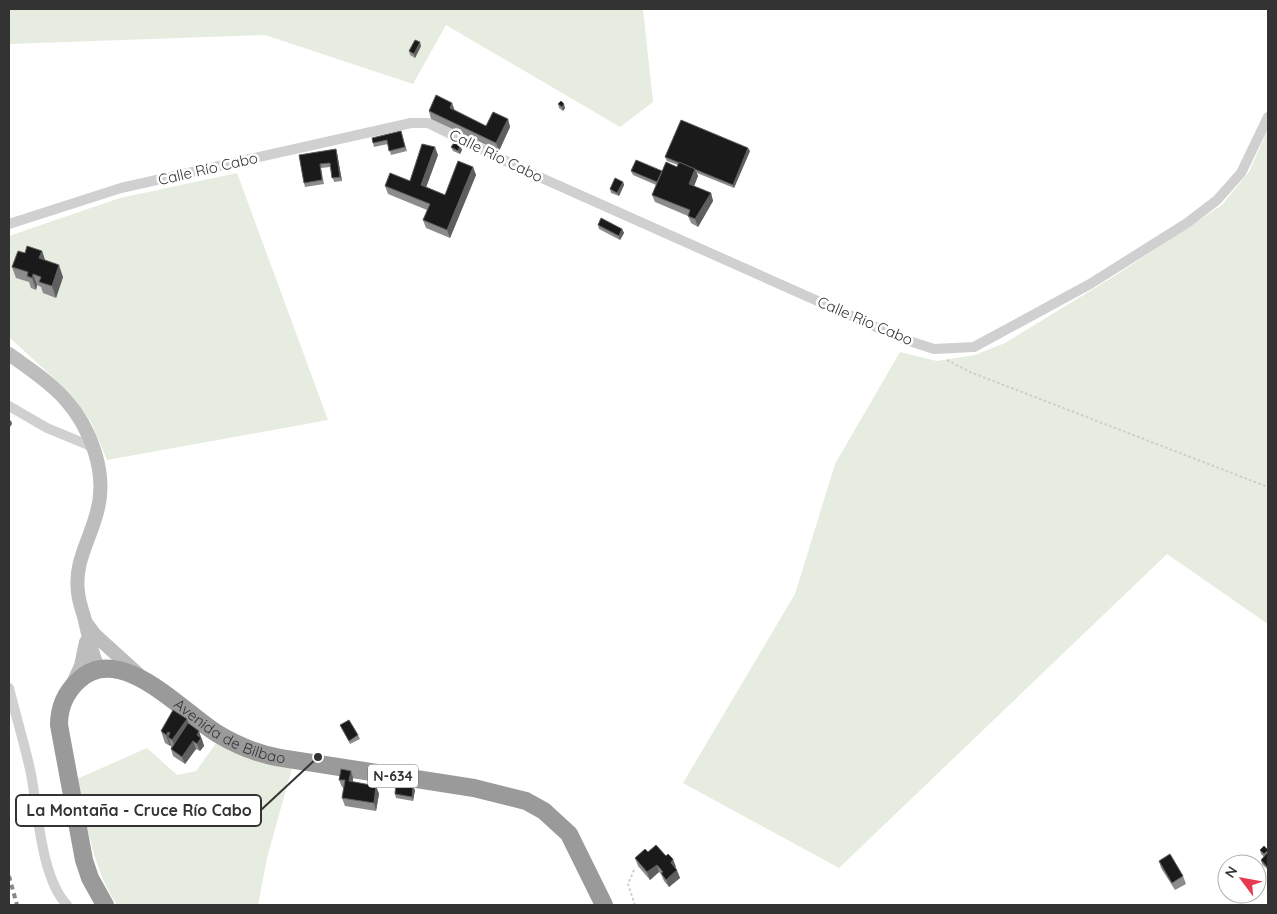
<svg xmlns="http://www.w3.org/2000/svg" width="1277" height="914" font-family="Quicksand,sans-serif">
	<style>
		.green { fill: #e6ecdf }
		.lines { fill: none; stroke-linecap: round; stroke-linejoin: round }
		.path { stroke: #cdcdcd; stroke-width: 2; stroke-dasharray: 2.5 2.5; stroke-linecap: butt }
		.street { stroke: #d0d0d0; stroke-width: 10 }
		.secondary { stroke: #bdbdbd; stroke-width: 14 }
		.highway { stroke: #9a9a9a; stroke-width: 18 }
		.rail { stroke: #888; stroke-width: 4; stroke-dasharray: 5 4; stroke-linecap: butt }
		.wall { fill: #8c8c8c }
		.shaded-wall { fill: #5f5f5f }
		.building { fill: #1a1a1a; stroke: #5f5f5f }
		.labels { text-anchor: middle; stroke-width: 5; stroke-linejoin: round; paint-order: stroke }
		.shield { fill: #fff; stroke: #707070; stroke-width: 1 }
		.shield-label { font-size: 14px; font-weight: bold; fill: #333 }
		.street-label { font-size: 15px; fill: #333; stroke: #fff }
		.leader { fill: none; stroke: #333; stroke-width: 2 }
		.callout-dot { fill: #333; stroke: #fff; stroke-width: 2 }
		.callout { fill: #fff; stroke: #333; stroke-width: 2 }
		.callout-label { font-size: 16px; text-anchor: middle; font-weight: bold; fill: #333 }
	</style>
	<rect width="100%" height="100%" fill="#fff"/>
	<g class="green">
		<polygon points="9,9 643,9 653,102 620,127 446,25 413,84 265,35 9,44"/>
		<polygon points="1268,129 1268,624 1167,554 839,868 683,783 795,594 835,464 900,352 937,361 975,355 1005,343 1113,277 1222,205 1249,172"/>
		<polygon points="237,173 328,420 107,460 91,422 70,393 9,337 9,236 120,198"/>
		<path d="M 217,742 L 292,768 L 267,858 L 258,905 L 117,905 C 92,867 87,823 77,779 L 147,748 L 177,775 L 196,771 Z"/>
	</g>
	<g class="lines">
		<g class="path">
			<polyline points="947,360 970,372 1268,487"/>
			<polyline points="634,870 628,884 635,905"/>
		</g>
		<g class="street">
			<polyline points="9,224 121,188 411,123 428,123 526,171 903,339 934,349 974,347 1090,284 1187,223 1217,200 1241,173 1268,117"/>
			<polyline points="9,406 47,428 93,447"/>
			<path d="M 9,688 C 16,717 25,745 31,774 C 38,811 41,878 67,905"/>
		</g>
		<g class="secondary">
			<path d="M 9,354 C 28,368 49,381 65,399 C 91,428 108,474 97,512 C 90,540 74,562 78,592 C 79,604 84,614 86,625 C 90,641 91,654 99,669"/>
			<polyline points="86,623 95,635 138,674"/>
			<polyline points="72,685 81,666 86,642"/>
		</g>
		<path class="highway" id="s1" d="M 105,905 L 90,878 L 84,860 L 59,725 C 59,708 65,693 78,681 C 119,640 182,712 218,734 C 238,746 258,754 281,758 L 474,788 L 526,801 L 544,811 L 569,834 L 604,905"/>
		<polyline class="rail" points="9,876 17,905"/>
	</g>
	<g class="wall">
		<polygon points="421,46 415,58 410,55 409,51"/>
		<polygon points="558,104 565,108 563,111 559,108"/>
		<polygon points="455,110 486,126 508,119 510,127 499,151 431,119 429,111"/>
		<polygon points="401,131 407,151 391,155 388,144 374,147 373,143"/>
		<polygon points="460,146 462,150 460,154 453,151 451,147"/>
		<polygon points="750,151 734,188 697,173 698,176 694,186 711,193 713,201 698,227 691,223 688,216 655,202 652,195 656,185 633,175 631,171 662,171 677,167 678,165 667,161 665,157"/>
		<polygon points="337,153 342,181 334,182 330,167 321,168 324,184 305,187 304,183 299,155"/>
		<polygon points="438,155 426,187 445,195 473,167 476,175 450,238 426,228 423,220 427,210 388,194 385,186 410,181"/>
		<polygon points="623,182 624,185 619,196 611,193 610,189"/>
		<polygon points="598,225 622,229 624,233 620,240 599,229"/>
		<polygon points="42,251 45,260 63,277 56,298 43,293 41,287 37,285 36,290 31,288 29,282 16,278 12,267 25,253"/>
		<polygon points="188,723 202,739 204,746 200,751 196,749 185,764 173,756 171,749 171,745 170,746 165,743 161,731"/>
		<polygon points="340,725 358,735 360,739 350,744"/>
		<polygon points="351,771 353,778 353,782 376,786 379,794 376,811 345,806 342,798 344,788 342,787 339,780"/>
		<polygon points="415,790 413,801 396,798 395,794"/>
		<polygon points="1260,850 1268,850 1268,870 1262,864 1261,860 1264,857 1261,854"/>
		<polygon points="648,852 666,856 673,859 675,868 680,878 669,887 664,881 661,874 659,872 650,880 638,866 635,858"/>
		<polygon points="1159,861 1183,876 1186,884 1175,890 1161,868"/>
	</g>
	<g class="shaded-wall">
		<polygon points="420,42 421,46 415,58 414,54"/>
		<polygon points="452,103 455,111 450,108"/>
		<polygon points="564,104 565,108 563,111 562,107"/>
		<polygon points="508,119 510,127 499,151 496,143"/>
		<polygon points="460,146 462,150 460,154 458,151"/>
		<polygon points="435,147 438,155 424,193 421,185"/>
		<polygon points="748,148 750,151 734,188 733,185"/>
		<polygon points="336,149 337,153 342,181 340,177"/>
		<polygon points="473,167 476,175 450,238 447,230"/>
		<polygon points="695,169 698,176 692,191 689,184"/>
		<polygon points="623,182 624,185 619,196 617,193"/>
		<polygon points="711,193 713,201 698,227 695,219"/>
		<polygon points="622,229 624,233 620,240 619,236"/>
		<polygon points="42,251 46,263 39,258"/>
		<polygon points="59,265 63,277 56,298 52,286"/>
		<polygon points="33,274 37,285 36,290 32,278"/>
		<polygon points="11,420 12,424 10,427 9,423"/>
		<polygon points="187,719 191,731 177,752 172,740"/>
		<polygon points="199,731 204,746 200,751 197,744 197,735"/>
		<polygon points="168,732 171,739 168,737 171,745 170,746 166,735"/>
		<polygon points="193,741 196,749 185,764 182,757"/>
		<polygon points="351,771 353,778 352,789 349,781"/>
		<polygon points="376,786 379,794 376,811 374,803"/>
		<polygon points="413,786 415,790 413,801 412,797"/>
		<polygon points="673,859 676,867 674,870 671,863"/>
		<polygon points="657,865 659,872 650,880 647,872"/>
		<polygon points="677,870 680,878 669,887 666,880"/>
	</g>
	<g class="building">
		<polygon points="415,40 420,42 414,54 409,51"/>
		<polygon points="436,95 452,103 450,108 486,126 493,112 508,119 496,143 429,111"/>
		<polygon points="561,101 564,104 562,107 558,104"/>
		<polygon points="681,120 748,148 733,185 665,157"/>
		<polygon points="401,131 405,147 389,151 387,140 373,143 372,138"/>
		<polygon points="454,143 460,146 458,151 451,147"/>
		<polygon points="422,144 435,147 421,185 445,195 458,161 473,167 447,230 423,220 430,204 385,186 390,173 410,181"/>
		<polygon points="336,149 340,177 332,178 330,163 320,164 322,180 304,183 299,155"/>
		<polygon points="636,160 662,171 657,182 631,171"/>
		<polygon points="666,162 677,167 679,162 695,169 689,184 711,193 695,219 688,216 690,210 652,195"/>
		<polygon points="615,178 623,182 617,193 610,189"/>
		<polygon points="601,218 622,229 619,236 598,225"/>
		<polygon points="27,246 42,251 39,258 59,265 52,286 39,282 41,277 33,274 32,278 27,276 28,272 12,267 18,251 25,253"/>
		<polygon points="173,710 187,719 172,740 168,737 170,733 168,732 166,735 161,731"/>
		<polygon points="349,720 358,735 349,741 340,725"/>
		<polygon points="188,723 199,731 197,735 201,738 197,744 193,741 182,757 171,749"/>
		<polygon points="341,769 351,771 349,781 376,786 374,803 342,798 345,780 339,780"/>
		<polygon points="396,783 413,786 412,797 395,794"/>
		<polygon points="656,845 666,856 668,854 673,859 671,863 677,870 666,880 661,873 663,872 657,865 647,872 635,858 645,849 648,852"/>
		<polygon points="1264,846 1268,850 1264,854 1260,850"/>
		<polygon points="1268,852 1268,868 1261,860"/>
		<polygon points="1170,854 1183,876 1172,883 1159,861"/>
	</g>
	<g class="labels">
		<rect class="shield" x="368" y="764.5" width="50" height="23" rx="4"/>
		<g class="shield-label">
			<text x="393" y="781">N-634</text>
		</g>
		<g class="street-label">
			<text transform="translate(496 156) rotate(26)" y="5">Calle Rio Cabo</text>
			<text transform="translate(208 169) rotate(-13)" y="5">Calle Río Cabo</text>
			<text transform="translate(865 321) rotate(23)" y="5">Calle Rio Cabo</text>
			<text dy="5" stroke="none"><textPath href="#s1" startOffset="409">Avenida de Bilbao</textPath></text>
		</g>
	</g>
	<path class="leader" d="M318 757L261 810"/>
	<circle class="callout-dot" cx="318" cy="757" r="5"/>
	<rect class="callout" x="16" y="795" width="245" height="31" rx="5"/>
	<g class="callout-label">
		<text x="139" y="816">La Montaña - Cruce Río Cabo</text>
	</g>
	<rect width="1277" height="914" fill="none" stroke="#333333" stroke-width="20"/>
	<g transform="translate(1242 879) rotate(302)"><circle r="24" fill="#ffffff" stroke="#adadad"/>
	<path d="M0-4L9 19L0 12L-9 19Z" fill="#e6394f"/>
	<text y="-8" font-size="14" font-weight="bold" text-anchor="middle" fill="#333333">N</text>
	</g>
</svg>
